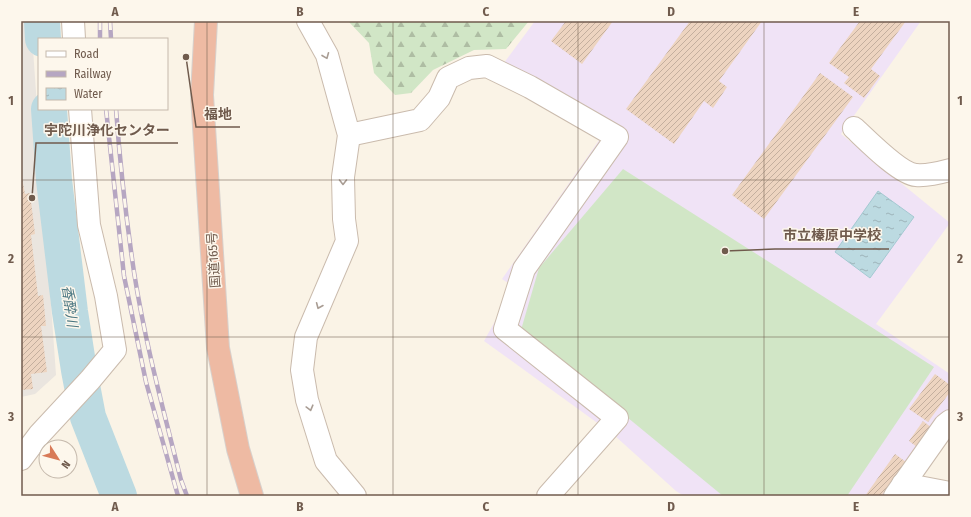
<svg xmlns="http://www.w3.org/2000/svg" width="971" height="517" font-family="'Fira Sans Condensed','Noto Sans JP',sans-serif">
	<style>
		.industrial { fill: #eae5df }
		.education { fill: #f0e3f6 }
		.forest { fill: url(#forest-firs) }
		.pitch { fill: #d1e6c6 }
		.water { fill: url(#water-ripples); stroke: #a4c9d2 }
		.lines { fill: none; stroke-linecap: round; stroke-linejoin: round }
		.river { stroke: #bcdae1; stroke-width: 36 }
		.building { fill: url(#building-hatch) }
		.minor-casing { stroke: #cabbad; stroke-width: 24 }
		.highway-casing { stroke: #d7d1cd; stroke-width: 24 }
		.minor { stroke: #fff; stroke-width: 22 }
		.highway { stroke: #eebaa3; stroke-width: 22 }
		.rail-casing { stroke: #b6a6c2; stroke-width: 4.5 }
		.rail { stroke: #fdf7ec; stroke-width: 3; stroke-dasharray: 9; stroke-linecap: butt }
		.oneway { stroke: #a99d94 }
		.grid { fill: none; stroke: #705b4d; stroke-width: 1; stroke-opacity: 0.55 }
		.labels { text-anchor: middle; stroke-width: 3; stroke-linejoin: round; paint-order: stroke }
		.street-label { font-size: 13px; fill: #705b4d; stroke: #fdf7ec }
		.water-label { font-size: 14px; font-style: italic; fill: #497681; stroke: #fdf7ec }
		.leader { fill: none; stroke: #705b4d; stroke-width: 1.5 }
		.callout-dot { fill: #705b4d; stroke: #fdf7ec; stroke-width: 1.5 }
		.callout-label { font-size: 14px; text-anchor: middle; font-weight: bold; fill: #705b4d; stroke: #fdf7ec; stroke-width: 3; stroke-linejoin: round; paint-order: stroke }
		.neatline { fill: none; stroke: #705b4d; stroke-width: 1.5 }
		.grid-label { font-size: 13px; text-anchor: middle; font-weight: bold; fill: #705b4d }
	</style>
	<defs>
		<pattern id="forest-firs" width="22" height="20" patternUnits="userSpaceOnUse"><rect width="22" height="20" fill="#d1e6c6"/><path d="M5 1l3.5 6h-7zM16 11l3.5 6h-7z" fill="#aebda3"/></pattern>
		<pattern id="water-ripples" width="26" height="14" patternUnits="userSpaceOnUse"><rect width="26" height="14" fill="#bcdae1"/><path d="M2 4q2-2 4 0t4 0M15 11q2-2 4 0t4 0" fill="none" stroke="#9db4b9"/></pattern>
		<pattern id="building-hatch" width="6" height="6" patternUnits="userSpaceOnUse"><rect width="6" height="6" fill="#edd4c0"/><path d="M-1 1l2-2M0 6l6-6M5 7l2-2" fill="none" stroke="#c4af9e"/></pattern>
	</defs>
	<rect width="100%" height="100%" fill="#faf3e6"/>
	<polygon class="industrial" points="21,21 31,21 56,375 35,394 21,397"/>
	<polygon class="education" points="535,21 921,21 841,134 950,223 876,324 950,374 950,407 885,496 684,496 676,491 614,435 484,341 514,287 502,279 609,126 504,63"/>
	<polygon class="forest" points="348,21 529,21 506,49 474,50 433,70 411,93 395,95 374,73 369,43"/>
	<polygon class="pitch" points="623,169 934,367 847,496 723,496 521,330 539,268"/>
	<polygon class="water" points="878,191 914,217 870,278 835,252"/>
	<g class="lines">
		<g class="river">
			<polyline points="42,21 43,39"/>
			<polyline points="49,109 54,180 70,312 79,370 88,417 119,496"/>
		</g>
	</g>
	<g class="building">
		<polygon points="566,21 613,21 582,64 551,41"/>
		<polygon points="690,21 762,21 719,81 727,87 713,108 704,101 674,144 626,109"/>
		<polygon points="860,21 906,21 871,69 880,76 864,98 844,83 849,77 829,63"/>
		<polygon points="820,73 853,97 764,219 732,195"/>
		<polygon points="21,173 25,194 30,193 35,234 31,235 38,296 43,295 46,326 41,326 47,372 31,374 33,389 21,390"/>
		<polygon points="935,374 950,385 950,392 928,422 909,409"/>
		<polygon points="923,421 932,428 917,447 909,441"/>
		<polygon points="895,454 906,462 881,496 865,496"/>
	</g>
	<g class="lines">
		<defs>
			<g id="minor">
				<polyline points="73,21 74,39"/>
				<polyline points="308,21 327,55 349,135 343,177 344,219 347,241 306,337 302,370 307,400 326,461 355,496"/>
				<path d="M 854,128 C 866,139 900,174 916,175 C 927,176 939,173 950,170"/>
				<polyline points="349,135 420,120 439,98 448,78 469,68 487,66 530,87 617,137 524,269 505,329 617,418 548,496"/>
				<polyline points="21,459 39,435 90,380 115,350 106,296 89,225 80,109"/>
				<polyline points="903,484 950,493"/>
				<polyline points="895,496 945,425 950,421"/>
			</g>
			<polyline id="highway" points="206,21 202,95 218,348 238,449 252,496"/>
		</defs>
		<use href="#minor" class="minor-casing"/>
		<use href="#highway" class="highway-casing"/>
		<use href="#minor" class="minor"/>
		<use href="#highway" class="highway"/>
		<defs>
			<g id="rail">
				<polyline points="100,21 100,39"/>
				<polyline points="110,21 111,39"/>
				<polyline points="106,109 124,276 146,382 178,496"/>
				<path d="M 116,109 C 120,164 126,218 134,272 C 145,343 164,412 181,480 L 187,496"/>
			</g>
		</defs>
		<use href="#rail" class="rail-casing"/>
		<use href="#rail" class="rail"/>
	</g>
	<defs><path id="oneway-chevron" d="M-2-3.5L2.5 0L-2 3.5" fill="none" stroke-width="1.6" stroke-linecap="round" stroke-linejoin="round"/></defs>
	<g class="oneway">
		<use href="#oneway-chevron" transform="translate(326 56) rotate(68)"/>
		<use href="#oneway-chevron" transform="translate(343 182) rotate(90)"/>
		<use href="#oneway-chevron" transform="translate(319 306) rotate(113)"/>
		<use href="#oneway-chevron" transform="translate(310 408) rotate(75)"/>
	</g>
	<path class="grid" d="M 207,21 L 207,496M 393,21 L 393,496M 578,21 L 578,496M 764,21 L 764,496M 21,180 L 950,180M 21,337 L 950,337"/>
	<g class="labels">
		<g class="street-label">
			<text transform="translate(213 260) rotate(-94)" y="5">国道165号</text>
		</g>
		<g class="water-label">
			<text transform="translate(70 306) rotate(82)" y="5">香酔川</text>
		</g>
	</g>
	<path class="leader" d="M186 57L196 127H240M32 198L36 143H178M725 251L775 249H889"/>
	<g class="callout-dot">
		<circle cx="186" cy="57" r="4"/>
		<circle cx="32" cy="198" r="4"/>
		<circle cx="725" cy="251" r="4"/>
	</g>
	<g class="callout-label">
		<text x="218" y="119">福地</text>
		<text x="107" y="135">宇陀川浄化センター</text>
		<text x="832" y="240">市立榛原中学校</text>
	</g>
	<rect width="971" height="517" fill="none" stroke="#fdf7ec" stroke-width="44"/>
	<rect x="38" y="38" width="130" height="72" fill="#fdf7ec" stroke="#c5b9ac"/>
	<rect x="46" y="51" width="20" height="6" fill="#ffffff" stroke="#c5b9ac"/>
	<text x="74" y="58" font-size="12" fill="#705b4d">Road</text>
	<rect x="46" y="71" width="20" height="6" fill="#b6a6c2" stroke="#c5b9ac"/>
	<text x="74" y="78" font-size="12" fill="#705b4d">Railway</text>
	<rect x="46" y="88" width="20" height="12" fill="url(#water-ripples)" stroke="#c5b9ac"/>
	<text x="74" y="98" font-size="12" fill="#705b4d">Water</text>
	<g transform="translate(58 459) rotate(126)"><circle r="19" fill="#fdf7ec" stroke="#c5b9ac"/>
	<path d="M0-3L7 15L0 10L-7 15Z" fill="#d87a57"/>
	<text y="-6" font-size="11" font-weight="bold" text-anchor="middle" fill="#705b4d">N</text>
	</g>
	<rect x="22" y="22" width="927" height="473" class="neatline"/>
	<g class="grid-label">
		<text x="115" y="16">A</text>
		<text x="300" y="16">B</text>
		<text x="486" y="16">C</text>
		<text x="671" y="16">D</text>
		<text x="856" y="16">E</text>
		<text x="11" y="105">1</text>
		<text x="960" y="105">1</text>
		<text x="11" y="263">2</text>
		<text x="960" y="263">2</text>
		<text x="11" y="421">3</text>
		<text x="960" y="421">3</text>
		<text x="115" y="511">A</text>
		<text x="300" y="511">B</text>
		<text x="486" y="511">C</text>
		<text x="671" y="511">D</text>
		<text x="856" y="511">E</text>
	</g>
</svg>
